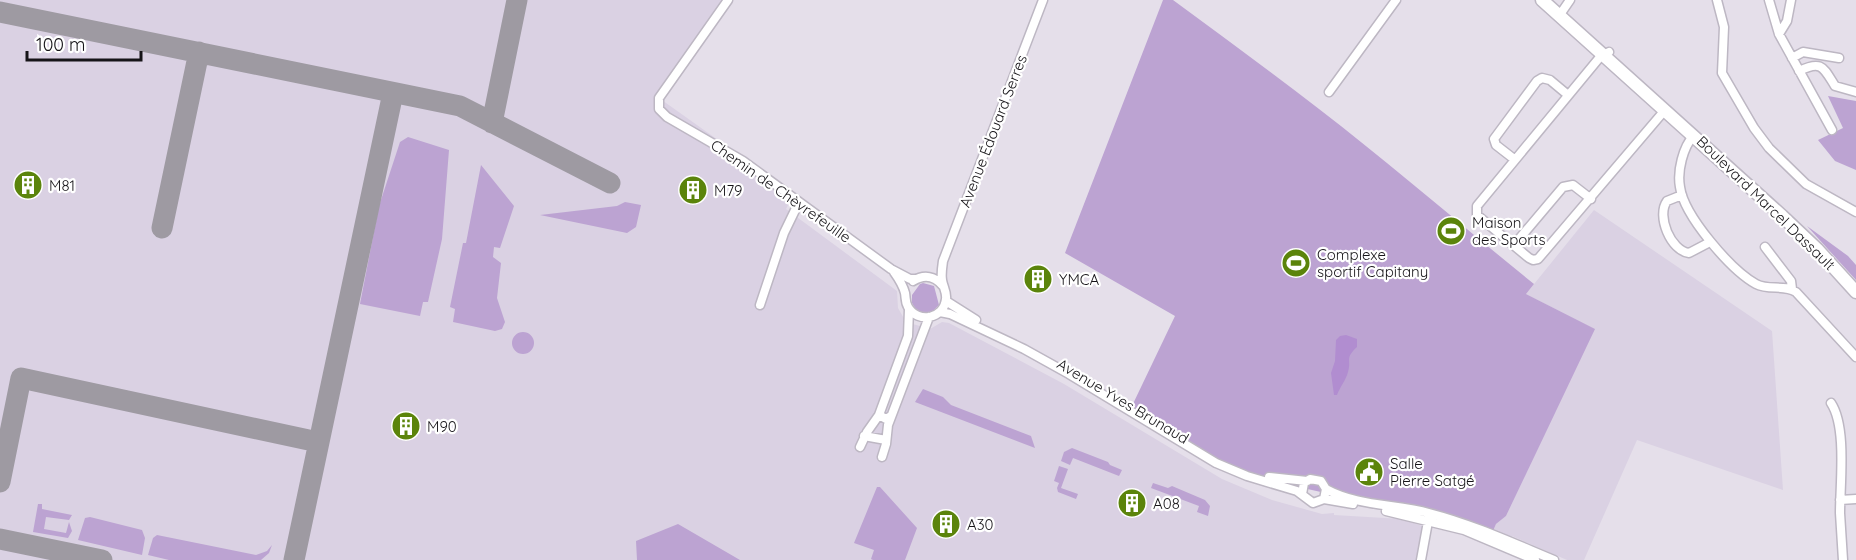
<svg xmlns="http://www.w3.org/2000/svg" width="1856" height="560" font-family="Quicksand,sans-serif">
<rect width="100%" height="100%" fill="#e5dfea"/>
<path fill="#dad1e3" d="M 0,0 L 728,0 L 659,98 L 794,194 L 786,209 L 897,291 L 898,308 L 906,322 L 930,329 L 942,322 L 949,323 L 1064,384 L 1222,479 L 1272,500 L 1322,514 L 1334,513 L 1334,515 L 1402,519 L 1428,528 L 1424,560 L 0,560 Z
M 1594,210 L 1772,331 L 1783,490 L 1637,440 L 1584,560 L 1567,560 L 1512,536 L 1511,538 L 1493,531 L 1496,524 L 1506,516 L 1594,329 L 1526,294 Z"/>
<path fill="#bca3d2" d="M 1163,0 L 1173,0 C 1222,36 1271,72 1319,109 C 1392,165 1462,226 1534,284 L 1526,294 L 1595,329 L 1506,516 L 1496,524 L 1493,531 L 1268,480 L 1232,468 L 1131,408 L 1175,316 L 1065,253 Z
M 1828,96 L 1856,101 L 1856,180 L 1856,170 L 1835,161 L 1818,140 L 1843,128 Z
M 408,137 L 449,150 L 442,239 L 428,302 L 423,302 L 420,316 L 360,304 L 379,206 L 400,142 Z
M 481,165 L 514,206 L 500,248 L 494,247 L 493,257 L 501,263 L 497,298 L 505,322 L 502,329 L 495,331 L 453,322 L 455,309 L 450,307 L 463,243 L 466,243 Z
M 625,202 L 641,205 L 636,227 L 627,233 L 540,215 L 617,206 Z
M 1807,226 L 1848,256 L 1856,265 L 1856,280 Z
M 923,283 L 934,286 L 939,305 L 930,314 L 918,313 L 912,303 L 912,295 L 920,284 Z
M512 343a11 11 0 1 1 22 0a11 11 0 1 1-22 0Z
M 923,389 L 943,397 L 951,405 L 1031,436 L 1035,448 L 915,402 Z
M 1072,448 L 1108,462 L 1110,465 L 1122,470 L 1119,476 L 1073,458 L 1070,465 L 1061,461 L 1064,452 Z
M 1059,466 L 1068,469 L 1061,488 L 1078,494 L 1076,499 L 1058,492 L 1057,488 L 1059,483 L 1054,481 Z
M 1153,483 L 1168,488 L 1172,486 L 1205,500 L 1210,506 L 1208,516 L 1197,512 L 1199,506 L 1151,488 Z
M 877,487 L 880,487 L 917,528 L 905,560 L 873,560 L 871,559 L 874,550 L 854,543 Z
M 38,504 L 42,504 L 42,509 L 72,515 L 69,520 L 46,517 L 44,529 L 66,533 L 69,522 L 72,531 L 68,538 L 33,532 Z
M 90,517 L 142,530 L 145,538 L 142,555 L 78,540 L 85,518 Z
M 678,524 L 740,560 L 637,560 L 636,541 Z
M 157,535 L 256,555 L 267,551 L 272,545 L 269,553 L 261,560 L 169,560 L 148,555 L 153,538 Z"/>
<path fill="#b18dd0" d="M 1346,335 L 1357,339 L 1357,347 C 1344,359 1352,359 1348,372 C 1346,380 1340,387 1337,395 L 1334,395 L 1331,373 L 1335,361 L 1336,340 L 1340,336 Z"/>
<g fill="none" stroke-linecap="round" stroke-linejoin="round">
<path stroke="#9e9aa2" stroke-width="21" d="M 0,12 L 460,106 L 610,183
M 492,123 L 517,0
M 162,228 L 199,52
M 0,482 L 21,378 L 318,442
M 0,539 L 102,560
M 294,560 L 393,93"/>
<g stroke="#bdb7c3" stroke-width="11">
<path id="street" d="M 728,0 L 659,98 L 659,109 L 667,117 L 743,161 L 891,269 L 910,279 L 915,279
M 1717,0 L 1724,27 L 1722,73 L 1754,128 L 1769,148 L 1806,184 L 1856,212
M 1769,0 L 1779,34 L 1832,130
M 1559,16 L 1570,0
M 1779,34 L 1787,21 L 1791,0
M 1609,52 L 1600,57 L 1477,206 L 1477,215 L 1529,258 L 1533,260 L 1538,259 L 1665,110
M 1792,58 L 1803,52 L 1839,58
M 1799,71 C 1822,60 1823,67 1835,86 L 1856,92
M 1329,92 L 1396,0
M 1694,135 C 1683,147 1677,171 1680,187 C 1684,216 1731,270 1756,284 C 1769,291 1784,284 1796,292 L 1856,357
M 1514,159 L 1496,145 L 1494,139 L 1537,81 L 1542,78 L 1550,80 L 1568,95
M 1682,195 L 1667,201 C 1656,216 1671,251 1689,253 L 1710,242
M 1514,245 L 1563,187 L 1573,185 L 1591,199
M 1765,247 L 1791,281 L 1792,289
M 894,272 C 899,279 903,285 905,293 C 906,298 905,302 908,307 C 918,324 944,319 946,299 C 947,292 943,287 942,280 C 941,274 942,268 943,261 L 1043,0
M 913,281 C 924,274 935,276 943,286
M 946,301 L 976,320
M 760,305 L 784,233 L 799,202
M 940,312 L 950,314 L 1024,349 L 1069,374 L 1216,463 L 1247,476 L 1297,491 L 1313,503 L 1324,499 L 1326,489 L 1321,481 L 1310,479 L 1304,483 L 1302,494
M 1831,403 C 1847,427 1840,484 1840,513 C 1841,529 1842,545 1843,560
M 891,416 L 886,419 L 879,415 L 908,336 L 909,309
M 864,436 L 886,440
M 860,447 L 867,432 L 879,415
M 882,457 L 886,444 L 888,425 L 929,317
M 1269,477 L 1307,481
M 1326,489 C 1357,506 1395,504 1429,513 C 1472,524 1513,543 1554,560
M 1324,499 L 1353,504
M 1840,500 L 1856,499
M 1386,511 L 1464,530 L 1535,560
M 1421,560 L 1429,516"/>
</g>
<g stroke="#bdb7c3" stroke-width="15">
<path id="secondary" d="M 1542,0 L 1782,216 L 1817,249 L 1856,292"/>
</g>
<use href="#street" stroke="#fff" stroke-width="8"/>
<use href="#secondary" stroke="#fff" stroke-width="12"/>
</g>
<defs>
<g id="building-disc" transform="scale(1.5)"><circle r="9.5" fill="#5b840b" stroke="#fff"/><path d="M-4-6H4V6H1V3H-1V6H-4ZM-2.5-4.3h1.7v1.8h-1.7ZM.8-4.3h1.7v1.8H.8ZM-2.5-1h1.7V.8h-1.7ZM.8-1h1.7V.8H.8Z" fill="#fff"/></g>
<g id="stadium-disc" transform="scale(1.5)"><circle r="9.5" fill="#5b840b" stroke="#fff"/><path d="M0-5a6.5 5 0 1 0 0 10a6.5 5 0 1 0 0-10ZM-3.5-1.8h7v3.6h-7Z" fill="#fff"/></g>
<g id="civic-disc" transform="scale(1.5)"><circle r="9.5" fill="#5b840b" stroke="#fff"/><path d="M-.6-6.5H3V-4.5H.6V-3L4-1V1h2V6H-6V1h2V-1L-.6-3ZM-1.2 2.5V6h2.4V2.5Z" fill="#fff"/></g>
</defs>
<g fill-rule="evenodd">
<use href="#building-disc" x="28" y="185"/>
<use href="#building-disc" x="693" y="190"/>
<use href="#stadium-disc" x="1451" y="231"/>
<use href="#stadium-disc" x="1296" y="263"/>
<use href="#building-disc" x="1038" y="279"/>
<use href="#building-disc" x="406" y="426"/>
<use href="#civic-disc" x="1369" y="472"/>
<use href="#building-disc" x="1132" y="503"/>
<use href="#building-disc" x="946" y="524"/>
</g>
<g text-anchor="middle" dominant-baseline="central" stroke-width="4.5" stroke-linejoin="round" paint-order="stroke">
<g font-size="15" fill="#161418" stroke="#fff">
<text transform="translate(993 131) rotate(-69)">Avenue Édouard Serres</text>
<text transform="translate(781 191) rotate(35)">Chemin de Chèvrefeuille</text>
<text transform="translate(1766 203) rotate(44)">Boulevard Marcel Dassault</text>
<text transform="translate(1123 401) rotate(31)">Avenue Yves Brunaud</text>
</g>
<g font-size="15" fill="#161418" stroke="#fff" text-anchor="start">
<text x="49" y="185">M81</text>
<text x="714" y="190">M79</text>
<text x="1472" y="222">Maison<tspan x="1472" dy="17">des Sports</tspan></text>
<text x="1317" y="254">Complexe<tspan x="1317" dy="17">sportif Capitany</tspan></text>
<text x="1059" y="279">YMCA</text>
<text x="427" y="426">M90</text>
<text x="1390" y="463">Salle<tspan x="1390" dy="17">Pierre Satgé</tspan></text>
<text x="1153" y="503">A08</text>
<text x="967" y="524">A30</text>
</g>
</g>
<path d="M27 51v9h114v-9" fill="none" stroke="#161418" stroke-width="3"/>
<text x="36" y="51" font-size="18" fill="#161418" stroke="#ffffff" stroke-width="4.5" paint-order="stroke">100 m</text>
</svg>
